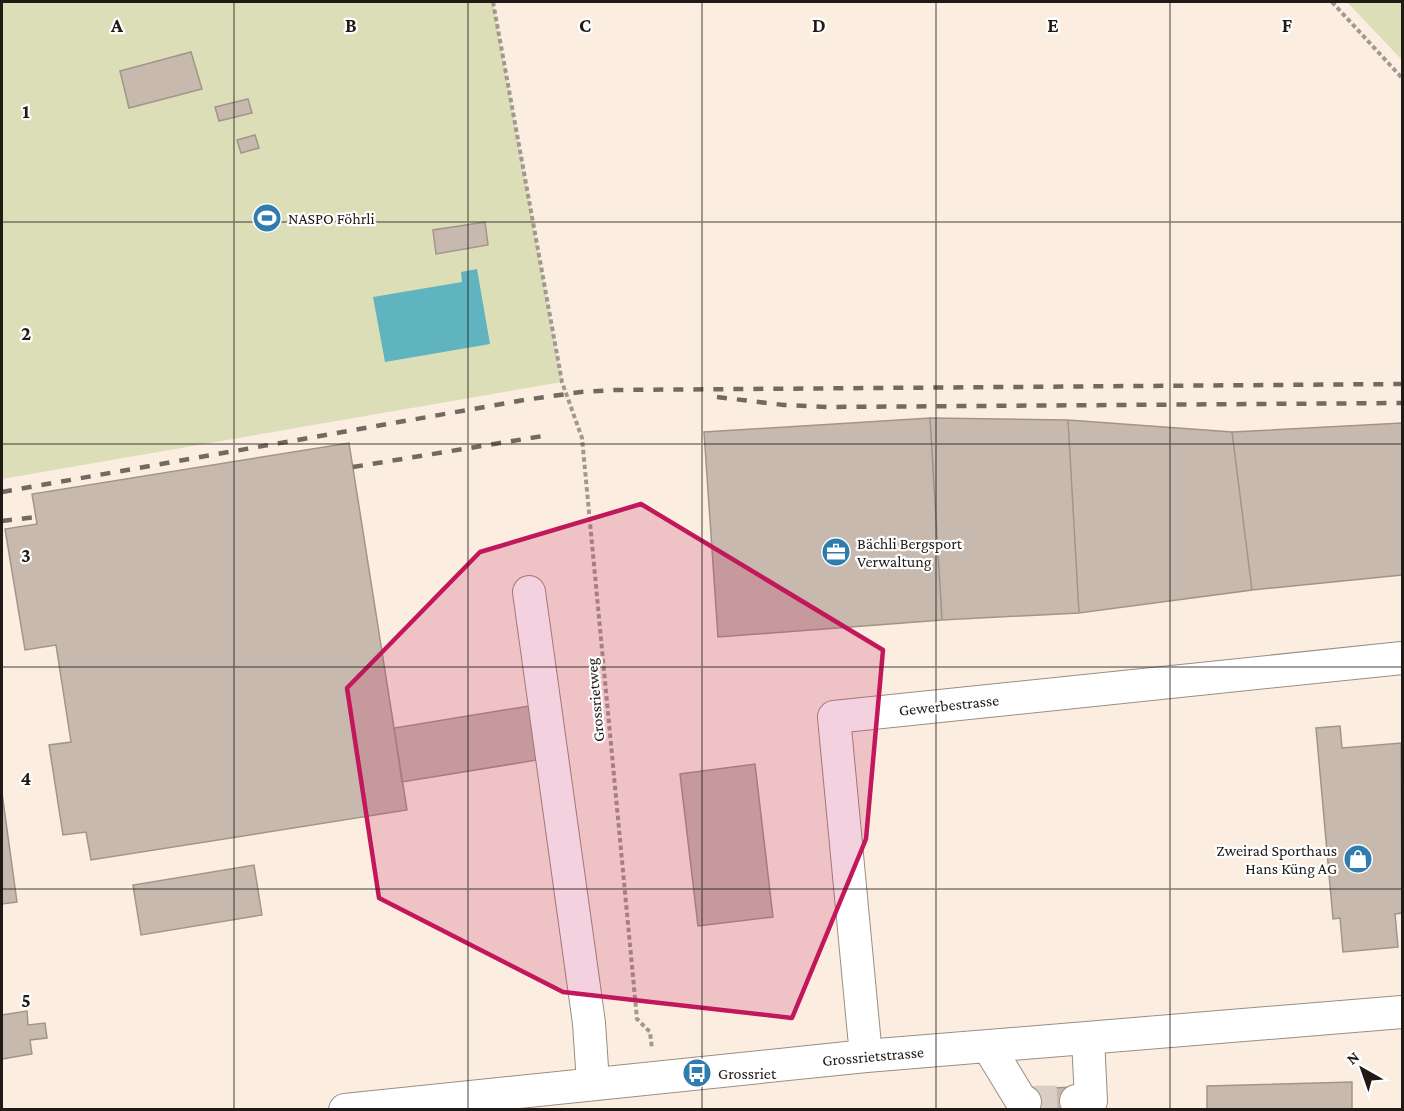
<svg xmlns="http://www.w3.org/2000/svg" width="1404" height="1111" font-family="'Crimson Pro',serif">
<rect width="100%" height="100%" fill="#fbeee1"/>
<path fill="#dbdeb6" d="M 2,2 L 493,2 L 562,382 L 2,479 Z
M 1347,2 L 1402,2 L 1402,60 Z"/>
<path fill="#5fb4bf" d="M 477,269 L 490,344 L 385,362 L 373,297 L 462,282 L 461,272 Z"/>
<path fill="#c7b9ae" stroke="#a19489" stroke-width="1.5" d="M 191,52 L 202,89 L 129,108 L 120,71 Z
M 248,99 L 252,113 L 219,121 L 215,107 Z
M 255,135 L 259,148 L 241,153 L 237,140 Z
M 485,222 L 488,245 L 436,254 L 433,230 Z
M 930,418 L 1068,420 L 1079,613 L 942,620 Z
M 930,418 L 942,620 L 718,637 L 704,432 Z
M 1068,420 L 1232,432 L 1252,590 L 1079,613 Z
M 1402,423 L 1402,575 L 1252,590 L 1232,432 Z
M 349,443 L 407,810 L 91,860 L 86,832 L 63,835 L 49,745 L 71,742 L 56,645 L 25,650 L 5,529 L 37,524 L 32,494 Z
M 535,705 L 543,759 L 402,782 L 394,728 Z
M 1340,726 L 1342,748 L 1401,743 L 1402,913 L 1395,914 L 1398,947 L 1343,952 L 1340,918 L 1333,919 L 1316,728 Z
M 755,764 L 773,917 L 698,926 L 680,774 Z
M 2,793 L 17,902 L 2,904 Z
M 254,865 L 262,915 L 141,935 L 133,885 Z
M 27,1011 L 28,1025 L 45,1023 L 47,1038 L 30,1040 L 32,1054 L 2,1059 L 2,1015 Z
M 1352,1082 L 1352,1110 L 1207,1110 L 1207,1086 Z
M 1076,1087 L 1077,1110 L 1026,1110 L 1025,1089 Z"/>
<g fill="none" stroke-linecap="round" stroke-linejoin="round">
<path stroke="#dacec2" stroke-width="32" stroke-dasharray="32 16" stroke-linecap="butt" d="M 1025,1102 L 1076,1101"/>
<g stroke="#9a8e82" stroke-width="34">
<path id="minor" d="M 529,592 L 589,1023 L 593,1083
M 988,1046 L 1022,1102 L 1025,1102
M 866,1056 L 834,717 L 1402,658
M 1076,1101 L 1091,1101 L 1088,1038
M 345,1110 L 866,1056 L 1402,1012"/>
</g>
<path stroke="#a2988f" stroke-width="4" stroke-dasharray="4.5 3" stroke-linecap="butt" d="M 493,2 L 562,382 L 582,438 L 637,1019 L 650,1032 L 652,1049
M 1332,2 L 1402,78"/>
<use href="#minor" stroke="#fff" stroke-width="32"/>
<path stroke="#726a62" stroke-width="4.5" stroke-dasharray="10 10" stroke-linecap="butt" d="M 717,397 L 784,405 L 827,407 L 1402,403
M 353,467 L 549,435
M 2,492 L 524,400 L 581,392 L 614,390 L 1402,384
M 2,521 L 36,517"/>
</g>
<path fill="#c2185b" fill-opacity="0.2" stroke="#c2185b" stroke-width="4.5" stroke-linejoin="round" d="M 641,504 L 883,650 L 866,839 L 792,1018 L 563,992 L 379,898 L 347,688 L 480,552 Z"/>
<path fill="none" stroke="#1f1a15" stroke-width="1.5" stroke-opacity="0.55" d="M 234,2 L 234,1110M 468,2 L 468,1110M 702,2 L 702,1110M 936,2 L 936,1110M 1170,2 L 1170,1110M 2,222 L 1402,222M 2,444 L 1402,444M 2,667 L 1402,667M 2,889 L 1402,889"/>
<defs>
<g id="stadium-disc" transform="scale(1.5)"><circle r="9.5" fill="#2f7cae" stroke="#fefefe"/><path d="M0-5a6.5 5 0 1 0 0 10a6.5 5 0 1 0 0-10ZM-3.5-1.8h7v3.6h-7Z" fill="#fff"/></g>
<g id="office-disc" transform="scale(1.5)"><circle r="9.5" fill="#2f7cae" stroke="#fefefe"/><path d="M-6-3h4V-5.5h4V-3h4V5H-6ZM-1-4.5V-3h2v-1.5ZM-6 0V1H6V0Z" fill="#fff"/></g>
<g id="shop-disc" transform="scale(1.5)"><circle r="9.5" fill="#2f7cae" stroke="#fefefe"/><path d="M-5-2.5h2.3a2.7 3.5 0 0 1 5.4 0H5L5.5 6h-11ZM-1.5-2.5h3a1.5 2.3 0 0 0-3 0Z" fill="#fff"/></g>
<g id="bus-disc" transform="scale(1.5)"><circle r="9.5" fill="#2f7cae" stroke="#fefefe"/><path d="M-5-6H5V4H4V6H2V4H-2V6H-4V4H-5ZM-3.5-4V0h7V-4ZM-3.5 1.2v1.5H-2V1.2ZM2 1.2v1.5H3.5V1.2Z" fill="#fff"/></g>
</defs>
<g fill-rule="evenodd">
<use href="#stadium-disc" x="267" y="218"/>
<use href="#office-disc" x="836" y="552"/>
<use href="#shop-disc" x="1358" y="859"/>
<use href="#bus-disc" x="697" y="1073"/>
</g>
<g text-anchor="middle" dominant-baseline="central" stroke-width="4.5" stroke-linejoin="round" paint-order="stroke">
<g font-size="16" fill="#1f1a15" stroke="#fefefe" text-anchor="start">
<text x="288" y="218">NASPO Föhrli</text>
<text x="857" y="543">Bächli Bergsport<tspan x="857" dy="18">Verwaltung</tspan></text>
<text x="1337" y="850" text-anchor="end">Zweirad Sporthaus<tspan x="1337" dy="18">Hans Küng AG</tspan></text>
<text x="718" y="1073">Grossriet</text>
</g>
<g font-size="16" fill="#1f1a15" stroke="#fefefe">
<text transform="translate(595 700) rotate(-95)">Grossrietweg</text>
<text transform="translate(949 705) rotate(-6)">Gewerbestrasse</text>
<text transform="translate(873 1056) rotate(-5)">Grossrietstrasse</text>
</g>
</g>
<g font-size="20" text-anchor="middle" font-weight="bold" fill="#1f1a15" stroke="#fefefe" stroke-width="4.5" stroke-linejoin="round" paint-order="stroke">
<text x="117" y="32">A</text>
<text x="351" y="32">B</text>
<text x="585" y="32">C</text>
<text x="819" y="32">D</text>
<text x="1053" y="32">E</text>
<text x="1287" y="32">F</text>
<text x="26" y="118">1</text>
<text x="26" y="340">2</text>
<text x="26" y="562">3</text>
<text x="26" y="785">4</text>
<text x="26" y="1007">5</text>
</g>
<rect width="1404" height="1111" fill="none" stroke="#1f1a15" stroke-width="6"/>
<g transform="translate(1362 1069) rotate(320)" stroke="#fefefe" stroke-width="4.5" paint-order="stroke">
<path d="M0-4.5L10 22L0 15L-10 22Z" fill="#1f1a15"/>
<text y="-9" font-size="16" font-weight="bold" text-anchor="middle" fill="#1f1a15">N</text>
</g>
</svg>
